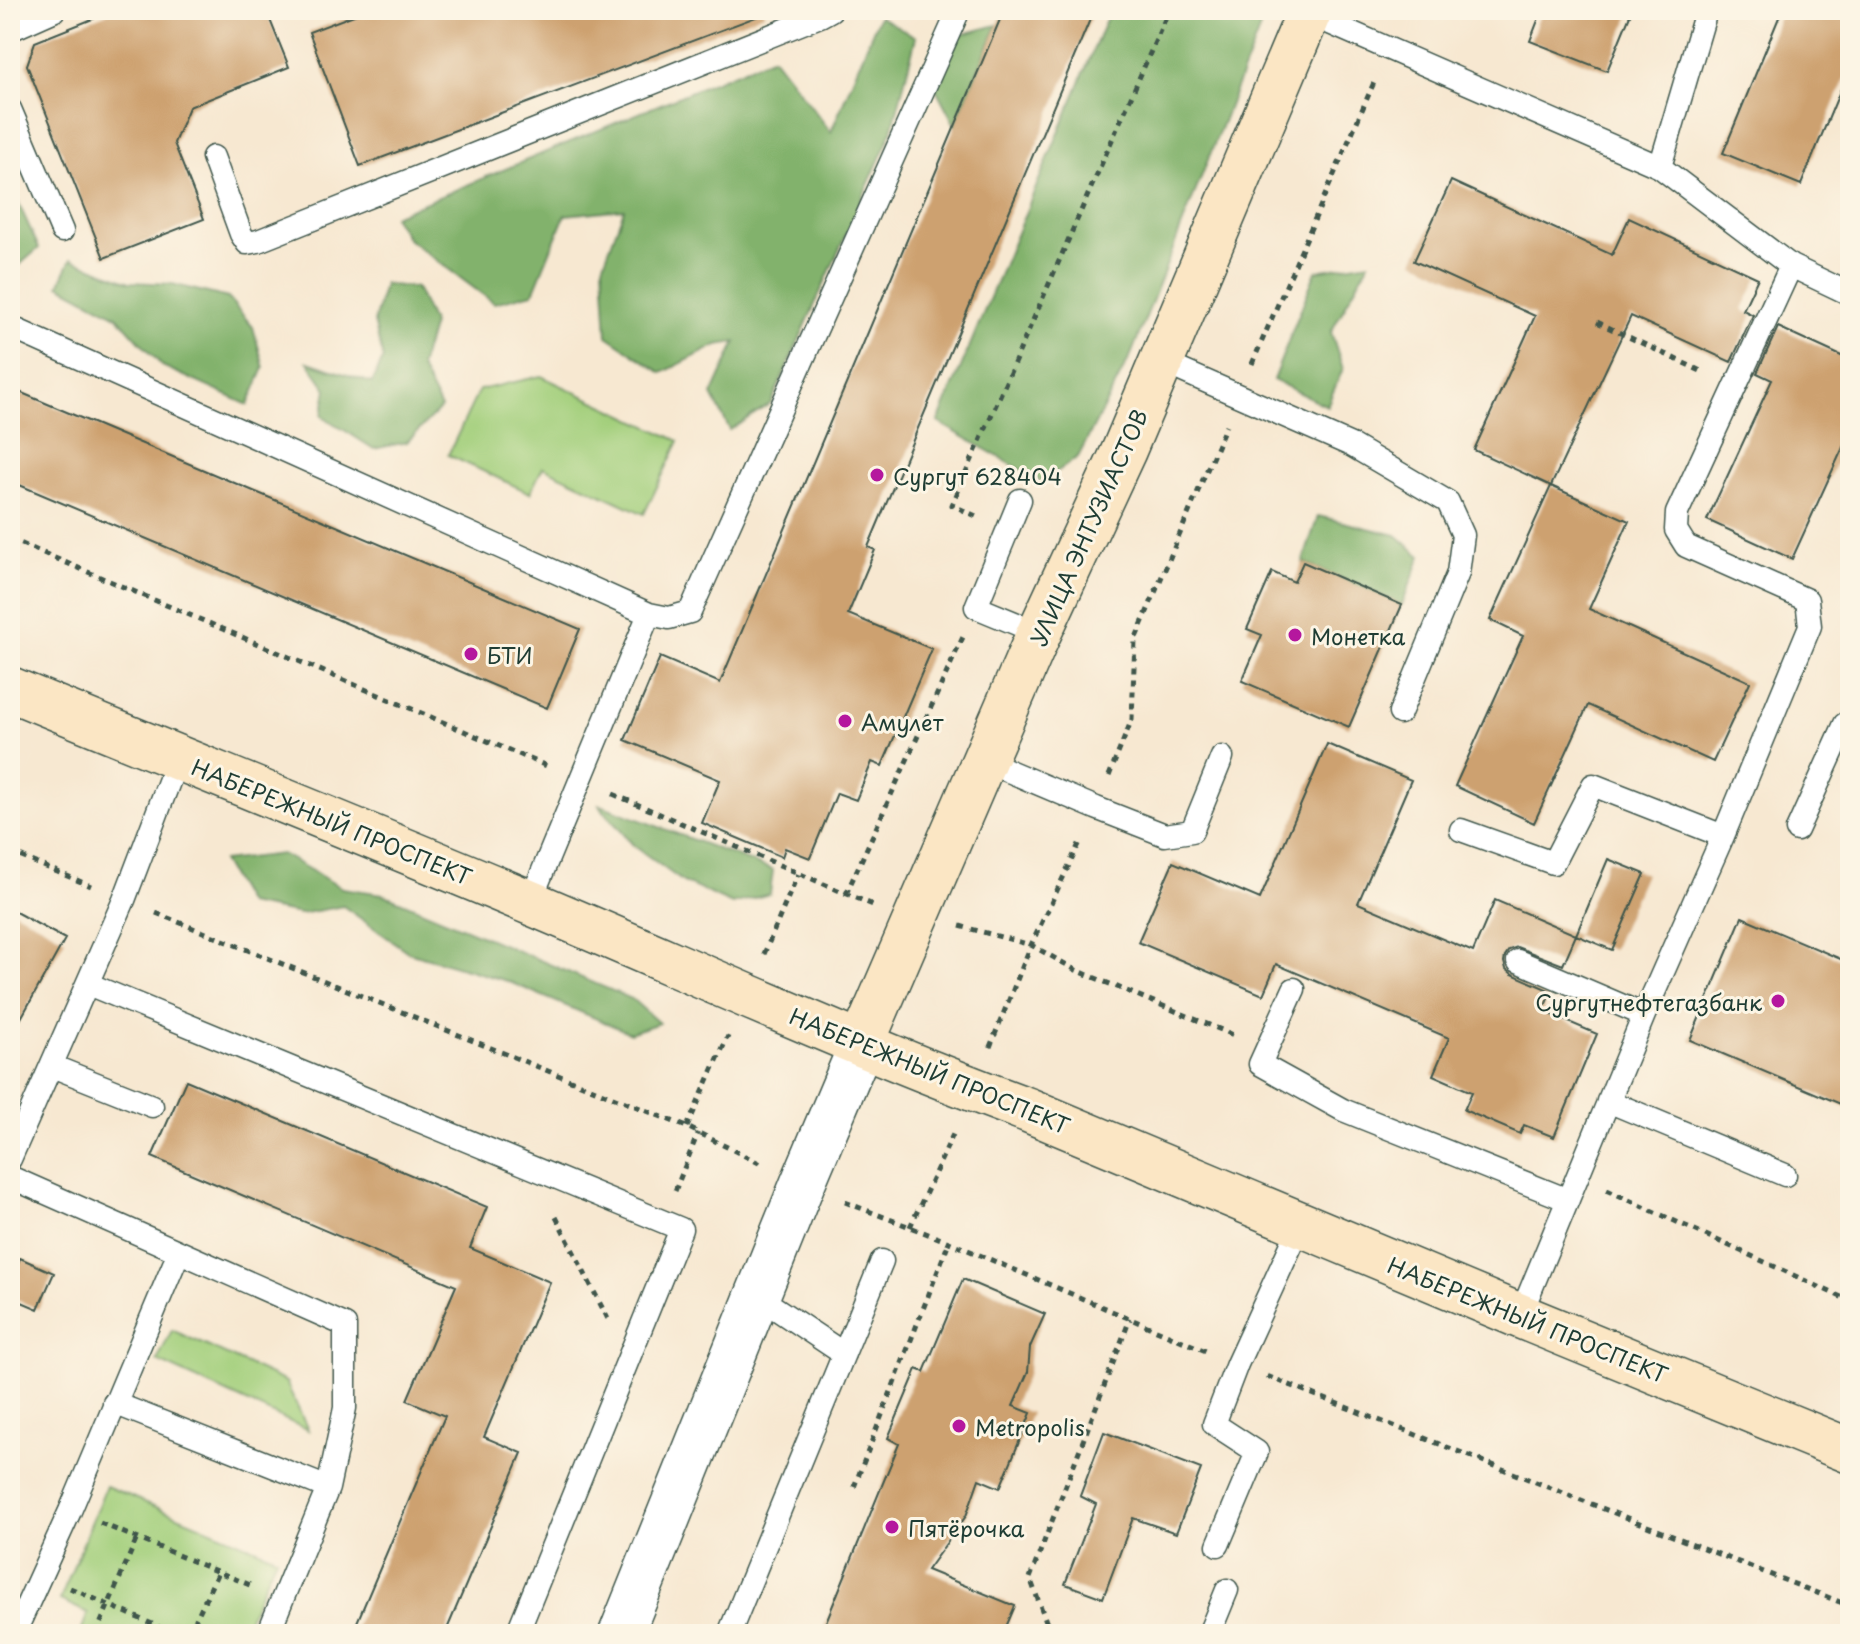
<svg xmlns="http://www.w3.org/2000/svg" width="1860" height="1644" font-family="'Playpen Sans',sans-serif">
<rect width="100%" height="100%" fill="#fcf5e5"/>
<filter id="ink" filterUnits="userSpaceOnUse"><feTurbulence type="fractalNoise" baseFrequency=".0125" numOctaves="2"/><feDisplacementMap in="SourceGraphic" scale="16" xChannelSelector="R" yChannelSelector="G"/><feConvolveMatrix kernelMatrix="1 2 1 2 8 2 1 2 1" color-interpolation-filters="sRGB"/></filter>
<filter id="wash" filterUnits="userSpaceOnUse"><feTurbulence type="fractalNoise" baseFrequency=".006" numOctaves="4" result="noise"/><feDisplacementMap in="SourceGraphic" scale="32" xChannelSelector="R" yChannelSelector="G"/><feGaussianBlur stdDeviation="1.8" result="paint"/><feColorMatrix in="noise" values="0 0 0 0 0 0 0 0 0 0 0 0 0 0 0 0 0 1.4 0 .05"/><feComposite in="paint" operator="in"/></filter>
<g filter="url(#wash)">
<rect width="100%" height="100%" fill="#f7e8d1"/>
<path fill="#a3cf7c" stroke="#618658" stroke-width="2" d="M 541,376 L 679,441 L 644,514 L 543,467 L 530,493 L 448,455 L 479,390 Z
M 172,1330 L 286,1382 L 308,1430 L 157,1361 Z
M 106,1486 L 276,1557 L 242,1634 L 80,1634 L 88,1613 L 60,1600 Z"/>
<path fill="#82b26c" stroke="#507850" stroke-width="2" d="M 1110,10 L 1267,10 L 1131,355 L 1078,457 L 1042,482 L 938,422 Z
M 879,16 L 916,37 L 892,131 L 771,403 L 730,430 L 712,395 L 736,342 L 717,345 L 662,373 L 607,336 L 603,266 L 624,209 L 565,215 L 533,293 L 494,303 L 408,239 L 393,216 L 773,57 L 831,132 Z
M 997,25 L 955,125 L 935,87 L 959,35 Z
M 12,189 L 39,248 L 16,268 L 10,265 L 10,191 Z
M 71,259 L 130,282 L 172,284 L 228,298 L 253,327 L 264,368 L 248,405 L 162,366 L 117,316 L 59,285 Z
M 1369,262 L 1331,332 L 1343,369 L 1327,406 L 1273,380 L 1316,271 Z
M 384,284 L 416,288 L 433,324 L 420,367 L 441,408 L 407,442 L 374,449 L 322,416 L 327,389 L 308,362 L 372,383 L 383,359 L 374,322 Z
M 1318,516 L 1396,535 L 1421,556 L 1402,605 L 1303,562 Z
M 598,804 L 773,870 L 770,894 L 732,904 L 683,882 L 633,845 Z
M 282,854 L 342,888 L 383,894 L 632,999 L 659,1023 L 630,1033 L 507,981 L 408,952 L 343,906 L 300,914 L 247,904 L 222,861 Z"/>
<g id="blocks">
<path fill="#cda16f" d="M 115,10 L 266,10 L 289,67 L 189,107 L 174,143 L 204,219 L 104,258 L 27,65 L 35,42 Z
M 367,10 L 763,10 L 764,14 L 360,166 L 309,32 Z
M 1004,10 L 1094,10 L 868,547 L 875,550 L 848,614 L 932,649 L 882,766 L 872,762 L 856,800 L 837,793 L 810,858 L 785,848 L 782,857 L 702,823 L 720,780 L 625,740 L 660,657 L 720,683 Z
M 1542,10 L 1632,10 L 1607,71 L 1530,41 Z
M 1782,10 L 1850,10 L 1850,67 L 1801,185 L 1723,153 Z
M 1451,181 L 1612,255 L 1629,218 L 1758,278 L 1743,310 L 1753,315 L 1731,362 L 1631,316 L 1551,486 L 1474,450 L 1535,316 L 1414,261 Z
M 1778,327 L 1850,360 L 1850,432 L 1792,559 L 1707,520 L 1772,380 L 1757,373 Z
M 10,388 L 580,629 L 547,708 L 10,481 Z
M 1551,486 L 1629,521 L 1589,609 L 1750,682 L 1713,762 L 1588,705 L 1534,823 L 1455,786 L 1523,636 L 1490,620 Z
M 1303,562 L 1402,605 L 1349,727 L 1242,681 L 1262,635 L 1247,629 L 1272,572 L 1294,582 Z
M 1327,744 L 1411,780 L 1358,903 L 1473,952 L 1495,900 L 1576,935 L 1563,965 L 1517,947 L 1509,950 L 1505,956 L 1504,962 L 1506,969 L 1512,974 L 1551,991 L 1543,1011 L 1597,1034 L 1554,1137 L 1524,1125 L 1520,1134 L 1464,1110 L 1472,1092 L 1433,1075 L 1449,1038 L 1276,964 L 1263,995 L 1138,942 L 1173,862 L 1260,899 Z
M 1608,859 L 1645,874 L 1612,950 L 1576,935 Z
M 10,909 L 65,939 L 10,1038 Z
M 1742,917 L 1850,963 L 1850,1108 L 1690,1040 Z
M 186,1080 L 487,1207 L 470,1248 L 550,1282 L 484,1437 L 522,1453 L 445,1634 L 352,1634 L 445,1416 L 407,1400 L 456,1286 L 152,1157 Z
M 20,1258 L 54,1273 L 38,1309 L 10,1297 L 10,1282 Z
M 963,1279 L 1045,1314 L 1030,1347 L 1028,1372 L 1013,1406 L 1031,1413 L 1000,1488 L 979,1479 L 966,1516 L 927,1570 L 1015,1606 L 1003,1634 L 821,1634 L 899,1444 L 888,1438 L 917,1369 L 924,1372 Z
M 1104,1432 L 1201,1469 L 1176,1533 L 1133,1518 L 1103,1598 L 1065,1584 L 1096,1504 L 1080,1496 Z"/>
</g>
</g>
<g filter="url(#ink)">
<use href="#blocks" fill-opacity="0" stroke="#3f574c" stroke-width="2"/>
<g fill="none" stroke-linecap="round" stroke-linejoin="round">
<g stroke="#3f574c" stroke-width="25">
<path id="lane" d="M 1309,14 L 1660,167 L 1791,266 L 1677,513 L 1676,530 L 1686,546 L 1807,600 L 1810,626 L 1723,836 L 1644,1015 L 1520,1316
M 10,30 L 55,10
M 10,109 L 62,231
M 213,157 L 241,234 L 247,243 L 258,241 L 820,16 L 831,10
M 1660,167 L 1704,18 L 1704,10
M 1791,266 L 1850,294
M 10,327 L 649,614 L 669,618 L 690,612 L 959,10
M 1162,362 L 1351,445 L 1448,502 L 1463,535 L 1458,573 L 1400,713
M 1020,500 L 976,607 L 1039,633
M 985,761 L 1096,808 L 1165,835 L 1192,831 L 1222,757
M 1461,830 L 1553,863 L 1593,785 L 1723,836
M 1797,830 L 1845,724 L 1850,721
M 530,902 L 649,614
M 1518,961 L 1644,1015
M 88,984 L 681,1229 L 517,1634
M 1294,989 L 1260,1064 L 1343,1110 L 1568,1200
M 52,1066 L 152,1106
M 1608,1101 L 1785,1175
M 10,1159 L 124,900 L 178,758
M 10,1177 L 345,1325 L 345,1408 L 328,1488 L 268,1634
M 757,1296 L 844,1354
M 114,1403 L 328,1488
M 1218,1545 L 1257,1452 L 1214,1424 L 1237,1364 L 1301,1224
M 14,1634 L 70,1511 L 179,1252
M 729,1634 L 882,1261
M 1209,1634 L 1227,1590"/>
</g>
<g stroke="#3f574c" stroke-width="47">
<path id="street" d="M 621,1634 L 802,1185 L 862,1043"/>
</g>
<g stroke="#3f574c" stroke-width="47">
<path id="secondary" d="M 10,689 C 184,761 358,830 531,903 C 697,973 860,1048 1028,1110 L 1520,1316 L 1850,1451
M 862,1043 L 1039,633 L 1124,450 L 1310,10"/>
</g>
<path stroke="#3f574c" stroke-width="5" stroke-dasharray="6 6" stroke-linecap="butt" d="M 1597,322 L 1705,373
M 1252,364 L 1375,80
M 976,516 L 952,505 L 1169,10
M 10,539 L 549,767
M 1109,776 L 1132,719 L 1135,640 L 1226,425
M 613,794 L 873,905
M 10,852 L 91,886
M 846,894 L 963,637
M 156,913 L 687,1127 L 763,1165
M 960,926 L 1031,945 L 1076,970 L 1236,1036
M 764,954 L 798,874
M 990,1047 L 1031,945 L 1081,840
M 687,1127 L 728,1036
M 1607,1190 L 1850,1301
M 675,1191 L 698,1133
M 845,1202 L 949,1242 L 1206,1351
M 556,1217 L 608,1319
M 910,1227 L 955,1130
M 1267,1376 L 1850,1606
M 854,1487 L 949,1242
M 100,1523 L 250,1585
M 70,1588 L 175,1634
M 96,1634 L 137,1538
M 189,1634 L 218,1572
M 1049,1634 L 1050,1632 L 1030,1578 L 1130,1319"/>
<use href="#lane" stroke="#fff" stroke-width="22"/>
<use href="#street" stroke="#fff" stroke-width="44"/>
<use href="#secondary" stroke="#fbe6c4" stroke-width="44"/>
</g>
</g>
<g fill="#b5179e" stroke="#fcf5e5" stroke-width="3">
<circle cx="877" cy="475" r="8"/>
<circle cx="1295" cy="635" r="8"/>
<circle cx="471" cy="654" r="8"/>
<circle cx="845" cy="721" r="8"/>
<circle cx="1778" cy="1001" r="8"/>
<circle cx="959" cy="1426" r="8"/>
<circle cx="892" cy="1527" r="8"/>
</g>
<g text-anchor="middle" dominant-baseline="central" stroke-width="6" stroke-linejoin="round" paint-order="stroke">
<g font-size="22" fill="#1f3d34" stroke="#fcf5e5" text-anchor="start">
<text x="893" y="475">Сургут 628404</text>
<text x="1311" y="635">Монетка</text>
<text x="487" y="654">БТИ</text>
<text x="861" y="721">Амулет</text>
<text x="1762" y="1001" text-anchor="end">Сургутнефтегазбанк</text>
<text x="975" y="1426">Metropolis</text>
<text x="908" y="1527">Пятёрочка</text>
</g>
<g font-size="22" fill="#1f3d34" stroke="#fcf5e5">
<text transform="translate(1088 527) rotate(-66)">УЛИЦА ЭНТУЗИАСТОВ</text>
<text transform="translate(332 821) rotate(22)">НАБЕРЕЖНЫЙ ПРОСПЕКТ</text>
<text transform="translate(930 1070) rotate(22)">НАБЕРЕЖНЫЙ ПРОСПЕКТ</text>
<text transform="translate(1528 1319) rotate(22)">НАБЕРЕЖНЫЙ ПРОСПЕКТ</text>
</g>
</g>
<rect width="1860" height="1644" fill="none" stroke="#fcf5e5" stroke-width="40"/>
</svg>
